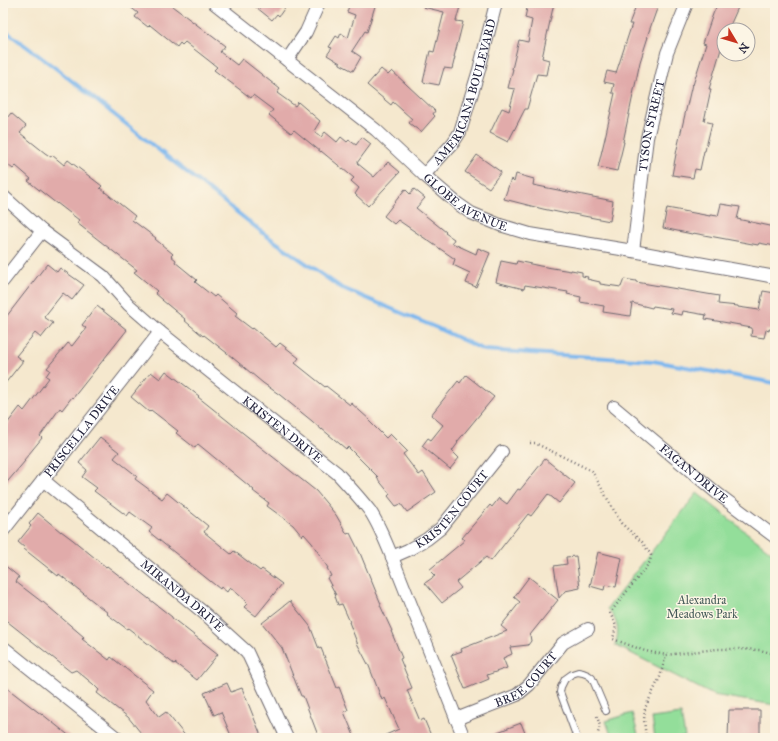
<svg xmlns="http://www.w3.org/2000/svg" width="778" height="741" font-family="'IM FELL Great Primer',serif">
<rect width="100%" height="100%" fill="#fcf5e5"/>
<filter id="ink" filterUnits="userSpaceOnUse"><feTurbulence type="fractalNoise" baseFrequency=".025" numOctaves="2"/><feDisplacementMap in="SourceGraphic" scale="8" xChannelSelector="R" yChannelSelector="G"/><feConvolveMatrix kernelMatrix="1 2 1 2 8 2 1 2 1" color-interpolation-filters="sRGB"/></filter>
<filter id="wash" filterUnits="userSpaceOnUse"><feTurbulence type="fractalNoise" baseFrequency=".012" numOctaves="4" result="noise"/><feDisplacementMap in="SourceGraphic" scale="16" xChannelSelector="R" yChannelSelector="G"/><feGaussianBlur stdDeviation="0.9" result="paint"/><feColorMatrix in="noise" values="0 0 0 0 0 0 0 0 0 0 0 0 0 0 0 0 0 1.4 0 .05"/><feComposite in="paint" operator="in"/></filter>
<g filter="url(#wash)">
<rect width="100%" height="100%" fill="#f5e8ce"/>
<path fill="#93de9a" stroke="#5a806a" d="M 697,493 L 775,555 L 775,705 L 713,695 L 615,645 C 620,632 618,619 607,609 Z
M 632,713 L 639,738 L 612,738 L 606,721 Z
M 681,714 L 685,737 L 678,738 L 655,738 L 652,718 Z"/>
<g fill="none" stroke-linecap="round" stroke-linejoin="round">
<path stroke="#7db7ee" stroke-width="4" d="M 3,29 L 58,70 L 267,236 L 340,287 L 437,328 L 484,350 L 653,361 L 775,383"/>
</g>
<g id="blocks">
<path fill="#e1abaa" d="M 125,3 L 168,3 L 225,46 L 220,52 L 237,65 L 242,59 L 280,89 L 277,93 L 295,106 L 298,102 L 320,121 L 314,131 L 321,137 L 325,132 L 337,142 L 341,137 L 347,142 L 349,140 L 356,145 L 362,137 L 371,144 L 357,163 L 374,177 L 388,162 L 400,172 L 368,206 L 355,194 L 359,188 L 351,181 L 354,178 L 321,151 L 321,152 L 294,130 L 291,133 L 269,115 L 273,110 L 253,95 L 251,98 L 214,70 L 217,67 L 185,42 L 182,45 L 180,43 L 177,47 L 150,25 L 148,27 L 135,17 L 138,13 Z
M 251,3 L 288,3 L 279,16 L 277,14 L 272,20 Z
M 350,3 L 376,3 L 367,32 L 365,31 L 352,51 L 361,57 L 353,71 L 340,64 L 340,63 L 327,55 L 332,48 L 329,47 L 336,36 L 339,38 L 341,33 L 348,38 L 355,15 L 347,12 Z
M 424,3 L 461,3 L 456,21 L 463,22 L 454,57 L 455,57 L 452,69 L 444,68 L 439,85 L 423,82 L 430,51 L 434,52 L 444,12 L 423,7 Z
M 528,3 L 554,3 L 542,58 L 549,60 L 546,75 L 537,74 L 527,109 L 525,109 L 508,142 L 490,133 L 502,108 L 509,111 L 515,89 L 508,88 L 513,69 L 512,69 L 519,40 L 528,42 L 532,20 L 525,18 Z
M 637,3 L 659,3 L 647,37 L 648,37 L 640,62 L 623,142 L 624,142 L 617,171 L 598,167 L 605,138 L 615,93 L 612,93 L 614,84 L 604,82 L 607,71 L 616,73 L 632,24 L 629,24 Z
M 718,3 L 740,3 L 728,30 L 724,30 L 724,50 L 721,49 L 709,89 L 711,89 L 704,121 L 712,123 L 705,151 L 704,151 L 700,170 L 695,169 L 693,178 L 672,175 L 677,149 L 692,84 L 693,85 L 706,44 L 703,43 L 713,14 Z
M 381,69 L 388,75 L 392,71 L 435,111 L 433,114 L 435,116 L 421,132 L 409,123 L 412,119 L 393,102 L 391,105 L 367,85 Z
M 11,113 L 26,126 L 20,133 L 45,153 L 51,157 L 52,155 L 64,165 L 68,160 L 102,186 L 100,188 L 135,216 L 132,220 L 156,238 L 155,239 L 173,254 L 171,256 L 176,260 L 175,262 L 197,280 L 195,282 L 214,297 L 216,295 L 237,313 L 235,316 L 252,329 L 253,328 L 276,347 L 280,343 L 299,358 L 295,363 L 325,387 L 326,386 L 350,405 L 351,403 L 370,420 L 369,421 L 386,438 L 390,434 L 407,451 L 403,454 L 419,475 L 423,472 L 436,492 L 407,512 L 401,504 L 396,506 L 388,496 L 390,494 L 377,478 L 378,477 L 348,447 L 346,449 L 322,429 L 322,430 L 312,421 L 280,395 L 263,383 L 227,353 L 204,335 L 203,336 L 184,320 L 185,319 L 162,300 L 163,300 L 155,293 L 157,291 L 134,272 L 137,270 L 77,223 L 79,220 L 57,203 L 57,204 L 28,181 L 31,179 L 16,166 L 13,169 L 3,161 L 3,123 Z
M 477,155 L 501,172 L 489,188 L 465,172 Z
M 516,174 L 534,179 L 533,185 L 613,201 L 610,221 L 568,213 L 567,214 L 543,209 L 504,199 L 511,179 L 514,182 Z
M 405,189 L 410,194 L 414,189 L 425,198 L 416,208 L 446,232 L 445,233 L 454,239 L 452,243 L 476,254 L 478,248 L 490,253 L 476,287 L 466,283 L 470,273 L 453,265 L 455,259 L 398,220 L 394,224 L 384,216 Z
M 721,204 L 740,207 L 737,219 L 775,227 L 775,246 L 759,243 L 758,245 L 693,233 L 692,234 L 663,228 L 667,208 L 710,216 L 710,215 L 718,216 Z
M 501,261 L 516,264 L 517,261 L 540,266 L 571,271 L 571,270 L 582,272 L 582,276 L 588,277 L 587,279 L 600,282 L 600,284 L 621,287 L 624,279 L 636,281 L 636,282 L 719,296 L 718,304 L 738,306 L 738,307 L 759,310 L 763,291 L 775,293 L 775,330 L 769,329 L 769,331 L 766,330 L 764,338 L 751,336 L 752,328 L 740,326 L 740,325 L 705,319 L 706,315 L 683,311 L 682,315 L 671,313 L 672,309 L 653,306 L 652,308 L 632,303 L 630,316 L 603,312 L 604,306 L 580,302 L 581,297 L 567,294 L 568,292 L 525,285 L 524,289 L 496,282 Z
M 47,264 L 57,272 L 60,268 L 84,285 L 72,300 L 63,293 L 44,317 L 53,323 L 41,338 L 35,333 L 16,356 L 23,361 L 3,386 L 3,321 Z
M 97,306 L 127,330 L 73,398 L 72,397 L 62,410 L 60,408 L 40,436 L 42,438 L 24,460 L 25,461 L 3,487 L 3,429 L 20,407 L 24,411 L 49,378 L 46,376 L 50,370 L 47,368 L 68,343 L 72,346 L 86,328 L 82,325 Z
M 166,371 L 199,396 L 198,397 L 258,445 L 316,491 L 336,515 L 347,534 L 350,533 L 360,553 L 376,592 L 381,604 L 380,605 L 392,631 L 391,631 L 402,658 L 400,659 L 412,688 L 407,690 L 420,721 L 424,719 L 432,738 L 379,738 L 399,729 L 385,698 L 382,700 L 369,666 L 358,645 L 349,622 L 350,622 L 342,604 L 338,605 L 335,596 L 336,595 L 327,578 L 331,576 L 327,568 L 328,568 L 312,543 L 304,534 L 302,536 L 293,525 L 267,506 L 269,503 L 253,491 L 254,490 L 198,444 L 195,448 L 176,433 L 178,431 L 151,410 L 149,412 L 131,397 L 151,372 L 160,379 Z
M 466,375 L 494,397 L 457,442 L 458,443 L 452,451 L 459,458 L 450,469 L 422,446 L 428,438 L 431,440 L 443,425 L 431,415 L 458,381 L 460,383 Z
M 100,437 L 119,452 L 114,458 L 137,476 L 135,479 L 162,499 L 167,493 L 208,526 L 204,532 L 231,554 L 234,551 L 260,571 L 262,569 L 282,584 L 256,616 L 244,607 L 247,604 L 245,602 L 246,601 L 230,587 L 227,592 L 221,587 L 220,589 L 149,532 L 152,528 L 130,512 L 127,516 L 94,491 L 97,488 L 82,477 L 87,470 L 79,463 Z
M 545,459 L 575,483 L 559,503 L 548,494 L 531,516 L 528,514 L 491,561 L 486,557 L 456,582 L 461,588 L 442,603 L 425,583 L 435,576 L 429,570 L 465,540 L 462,538 L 490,505 L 492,507 L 499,498 L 507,504 L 518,489 L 520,490 Z
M 38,513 L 61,532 L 61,531 L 73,540 L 106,567 L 107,566 L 172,617 L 172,618 L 218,654 L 197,680 L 175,663 L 174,664 L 128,628 L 127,629 L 107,614 L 108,613 L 59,574 L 58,576 L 24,549 L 25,548 L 18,542 L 31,526 L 29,524 Z
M 598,552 L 622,558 L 616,587 L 605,585 L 604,590 L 590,586 Z
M 576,556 L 580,588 L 565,591 L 559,598 L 554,566 L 567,564 L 566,557 Z
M 3,564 L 19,577 L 16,582 L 42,602 L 43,602 L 84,637 L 82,639 L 109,660 L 111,657 L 153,690 L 146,700 L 159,717 L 166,712 L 187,738 L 145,738 L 128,717 L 97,693 L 99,690 L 93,684 L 76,670 L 71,672 L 3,618 Z
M 529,577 L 558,600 L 530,635 L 531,641 L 528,645 L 510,647 L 512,654 L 503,658 L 507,668 L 487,675 L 489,679 L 465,689 L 451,655 L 462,651 L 461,649 L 507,631 L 501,626 L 520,602 L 514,597 Z
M 290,601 L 310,626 L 319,649 L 321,648 L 337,688 L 339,687 L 348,710 L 344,712 L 355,738 L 319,738 L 303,696 L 301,696 L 282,648 L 262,623 Z
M 227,683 L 231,692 L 242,688 L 262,738 L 232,738 L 221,712 L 214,715 L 204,693 Z
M 3,685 L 42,715 L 42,714 L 72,738 L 9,738 L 3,733 Z
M 729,710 L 760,710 L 760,738 L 728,738 Z
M 521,723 L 527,738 L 485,738 L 485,737 Z"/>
</g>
</g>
<g filter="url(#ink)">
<use href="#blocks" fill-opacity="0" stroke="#6c676e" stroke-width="1"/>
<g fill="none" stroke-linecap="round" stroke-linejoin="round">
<g stroke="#6c676e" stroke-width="8">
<path id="lane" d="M 577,738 L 560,692 L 561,687 L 565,679 L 572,674 L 578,672 L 583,673 L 588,675 L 592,678 L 606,711"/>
</g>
<g stroke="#6c676e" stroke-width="14">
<g id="street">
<path id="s1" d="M 214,3 L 376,130 L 424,175 L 458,204 L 471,213 L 500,225 L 530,234 L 633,251 L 775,277"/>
<path d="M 287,60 L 306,32 L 319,3"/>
<path id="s2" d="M 424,175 L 453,143 L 460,132 L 479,70 L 496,3"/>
<path id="s3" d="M 3,196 L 42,231 L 103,276 L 129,305 L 160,332 L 337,473 C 348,485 360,498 370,511 C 379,525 386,542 392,557 L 464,738"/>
<path id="s4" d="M 633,251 L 647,138 L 667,53 L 687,3"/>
<path d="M 3,281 L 42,231"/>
<path id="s5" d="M 614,407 L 718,494 L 775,537"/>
<path id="s6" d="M 43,480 L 204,613 L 247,652 L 287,738"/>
<path id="s7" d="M 3,531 L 160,332"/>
<path id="s8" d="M 392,557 L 408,550 L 427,539 L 441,528 L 502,452"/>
<path d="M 3,647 L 117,738"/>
<path id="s9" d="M 456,719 L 517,695 L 529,685 L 563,643 L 588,629"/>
</g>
</g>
<path stroke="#6c676e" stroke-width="2.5" stroke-dasharray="1 3" stroke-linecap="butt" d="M 530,443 L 535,443 L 592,471 L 621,523 L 642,542 L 651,555 L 650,562 L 610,613 L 616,626 L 613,639 L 645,651 L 666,655 L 717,649 L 739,649 L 760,650 L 775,654
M 597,716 L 600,726 L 598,733
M 646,738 L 644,720 L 645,708 L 660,677 L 666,655"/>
<use href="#lane" stroke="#fff" stroke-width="6"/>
<use href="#street" stroke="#fff" stroke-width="12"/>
</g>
</g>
<g text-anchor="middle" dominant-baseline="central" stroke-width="3" stroke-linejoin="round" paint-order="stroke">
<g font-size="12" fill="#22223b" stroke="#fcf5e5">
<text stroke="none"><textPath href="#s2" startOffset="95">AMERICANA BOULEVARD</textPath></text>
<text stroke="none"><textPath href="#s4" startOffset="127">TYSON STREET</textPath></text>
<text stroke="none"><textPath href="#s1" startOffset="322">GLOBE AVENUE</textPath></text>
<text stroke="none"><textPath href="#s3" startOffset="365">KRISTEN DRIVE</textPath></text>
<text stroke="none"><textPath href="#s7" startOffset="127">PRISCELLA DRIVE</textPath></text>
<text stroke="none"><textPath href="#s5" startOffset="104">FAGAN DRIVE</textPath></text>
<text stroke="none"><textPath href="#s8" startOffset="78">KRISTEN COURT</textPath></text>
<text stroke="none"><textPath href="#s6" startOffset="181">MIRANDA DRIVE</textPath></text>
<text stroke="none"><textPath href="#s9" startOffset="82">BREE COURT</textPath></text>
</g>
<g font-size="12" fill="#445a58" stroke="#fcf5e5">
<text x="702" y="600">Alexandra<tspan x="702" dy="14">Meadows Park</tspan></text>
</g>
</g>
<rect width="778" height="741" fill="none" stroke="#fcf5e5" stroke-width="16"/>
<g transform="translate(736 42) rotate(128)"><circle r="19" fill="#fcf5e5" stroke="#a5a1a1"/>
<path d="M0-3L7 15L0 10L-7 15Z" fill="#c8321e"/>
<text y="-6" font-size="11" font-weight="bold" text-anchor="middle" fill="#22223b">N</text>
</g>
</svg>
